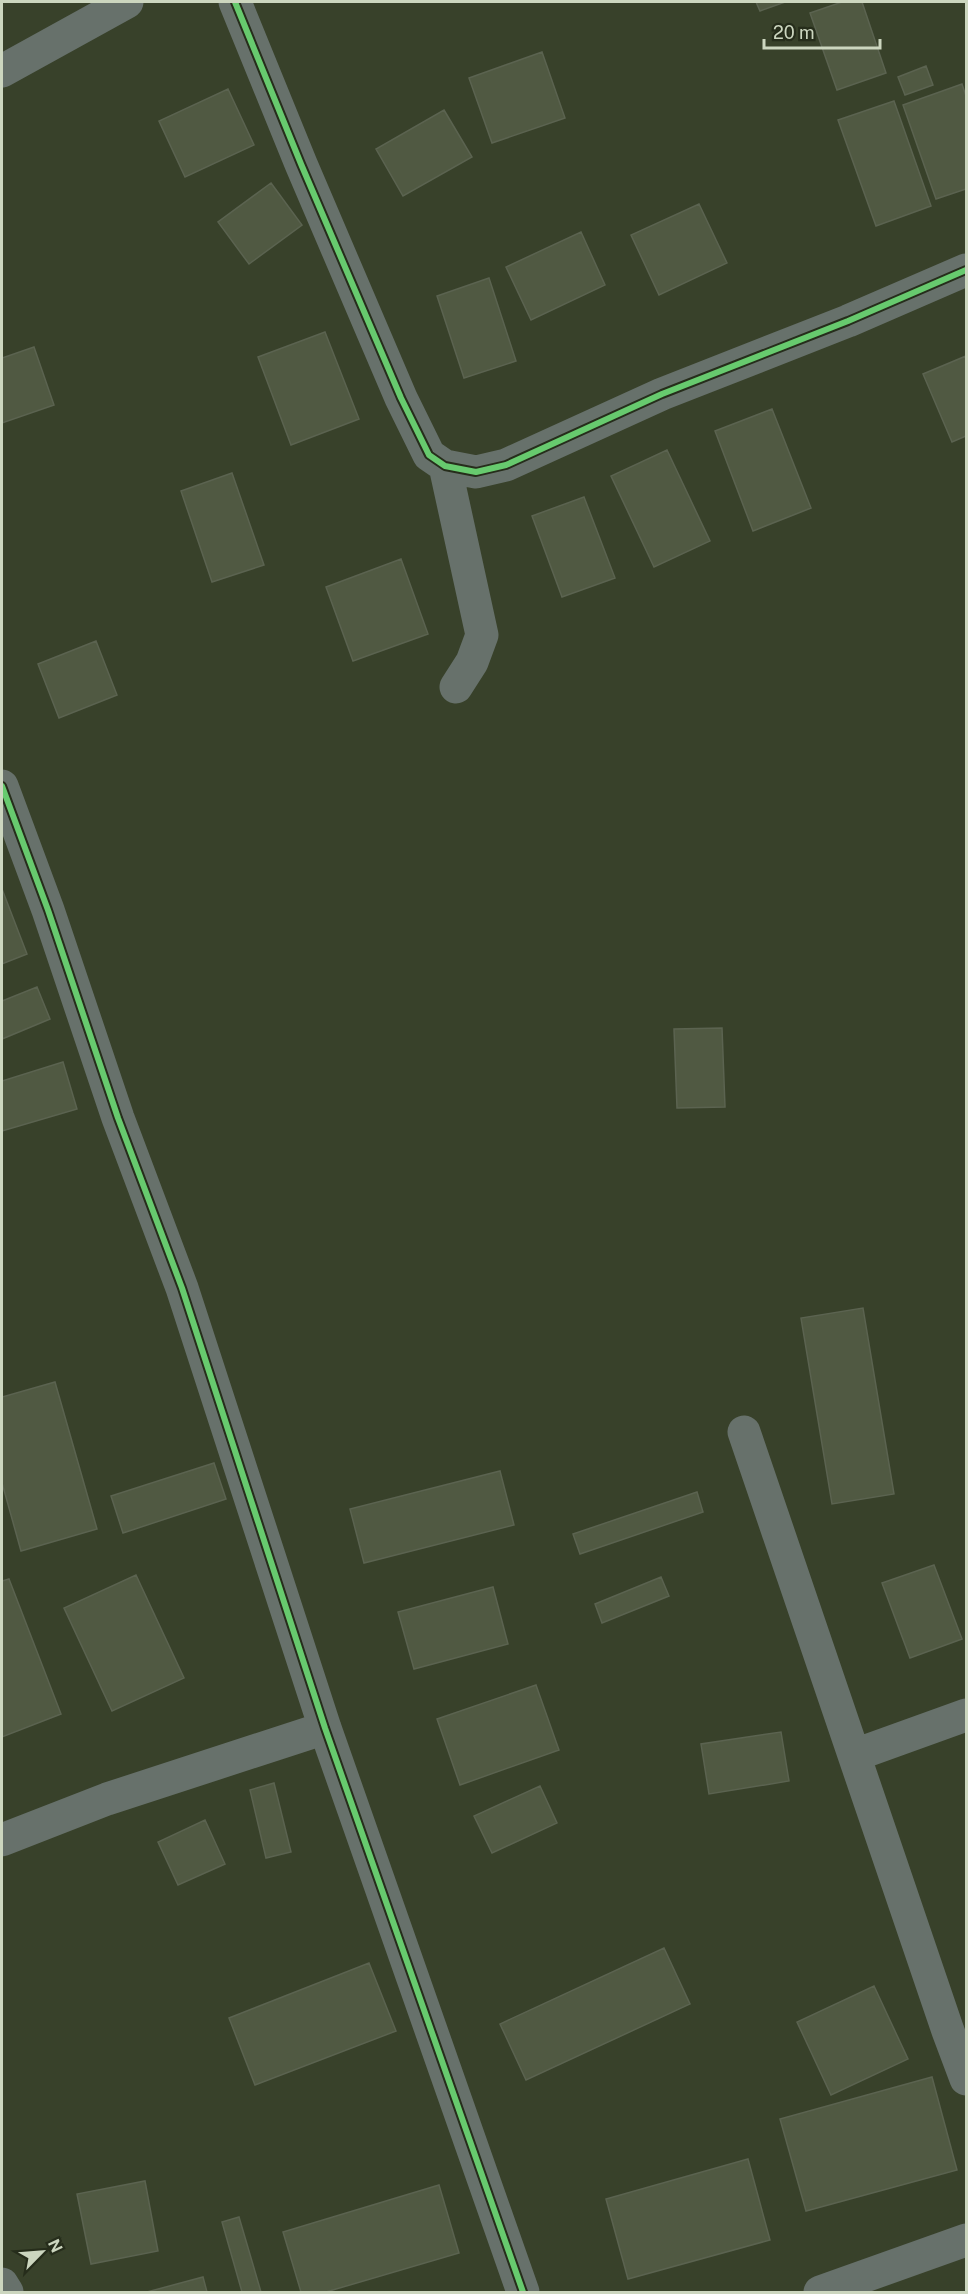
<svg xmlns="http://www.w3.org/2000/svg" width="968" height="2294" font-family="'Public Sans',sans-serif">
<rect width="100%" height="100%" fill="#38412a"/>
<path fill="#505942" stroke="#5b6350" stroke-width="1.5" d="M 756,2 L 785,2 L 760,11 Z
M 842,2 L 862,2 L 886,73 L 837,90 L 810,13 Z
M 542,52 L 565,118 L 492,143 L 469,78 Z
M 926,66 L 933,85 L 905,95 L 898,77 Z
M 962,84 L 966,96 L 966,189 L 936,199 L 903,105 Z
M 228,89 L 254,145 L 185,177 L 159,121 Z
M 894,101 L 931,206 L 876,226 L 838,120 Z
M 444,110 L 472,157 L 403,196 L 376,149 Z
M 271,183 L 302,225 L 249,264 L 218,222 Z
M 699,204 L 727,263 L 659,295 L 631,235 Z
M 581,232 L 605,285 L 531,320 L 506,267 Z
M 489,278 L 516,361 L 464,378 L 437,296 Z
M 325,332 L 359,419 L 291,445 L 258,357 Z
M 34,347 L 54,405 L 2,423 L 2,358 Z
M 966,356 L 966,436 L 952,442 L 923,374 Z
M 772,409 L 811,508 L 753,531 L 715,431 Z
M 667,450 L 710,541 L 654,567 L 611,476 Z
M 232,473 L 264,565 L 212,582 L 181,491 Z
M 584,497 L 615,578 L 562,597 L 532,516 Z
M 401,559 L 428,634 L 353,661 L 326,587 Z
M 96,641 L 117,695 L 59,718 L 38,664 Z
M 2,889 L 27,954 L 2,964 Z
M 37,987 L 50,1019 L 2,1039 L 2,1001 Z
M 722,1028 L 725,1107 L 677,1108 L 674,1029 Z
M 63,1062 L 77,1109 L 2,1131 L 2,1081 Z
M 863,1308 L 894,1494 L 832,1504 L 801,1318 Z
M 55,1382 L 97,1529 L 21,1551 L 2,1483 L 2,1397 Z
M 214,1463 L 226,1499 L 123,1533 L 111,1496 Z
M 500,1471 L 514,1525 L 364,1563 L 350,1509 Z
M 697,1492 L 703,1512 L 580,1554 L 573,1534 Z
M 934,1565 L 962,1639 L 910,1658 L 882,1583 Z
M 136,1575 L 184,1678 L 112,1711 L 64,1608 Z
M 661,1577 L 669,1596 L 602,1623 L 595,1604 Z
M 9,1579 L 61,1714 L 2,1737 L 2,1581 Z
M 493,1587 L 508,1644 L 414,1669 L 398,1612 Z
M 536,1685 L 559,1750 L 460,1785 L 437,1719 Z
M 781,1732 L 789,1781 L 709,1794 L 701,1744 Z
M 274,1783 L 291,1852 L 266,1858 L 250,1790 Z
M 540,1786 L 557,1823 L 492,1853 L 474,1816 Z
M 205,1820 L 225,1864 L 178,1885 L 158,1842 Z
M 664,1948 L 690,2004 L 526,2080 L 500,2024 Z
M 369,1963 L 396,2031 L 255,2085 L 229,2018 Z
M 874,1986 L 908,2059 L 831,2095 L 797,2022 Z
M 932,2077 L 957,2170 L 806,2211 L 780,2119 Z
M 748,2159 L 770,2240 L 628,2279 L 606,2199 Z
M 145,2181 L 158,2251 L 91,2264 L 77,2194 Z
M 439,2185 L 459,2253 L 326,2292 L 301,2292 L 283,2232 Z
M 239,2217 L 261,2292 L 242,2292 L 222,2222 Z
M 203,2277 L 207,2292 L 147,2292 Z"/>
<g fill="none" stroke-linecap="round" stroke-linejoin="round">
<path stroke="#67716b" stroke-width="33" d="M 235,2 L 301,164 L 401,398 L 429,455 L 445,466 L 476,472 L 506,465 L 662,394 L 848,321 L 966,270
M 2,71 L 127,2
M 445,466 L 482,635 L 472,662 L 456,687
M 2,786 L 48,910 L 118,1118 L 182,1288 L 325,1728 L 523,2292
M 744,1432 L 948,2031 L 966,2079
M 855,1755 L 966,1715
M 2,1840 L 107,1799 L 325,1728
M 2,2284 L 7,2292
M 820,2292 L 966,2240"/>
<g stroke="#262d1b" stroke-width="10">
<path id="cycleway" d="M 235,2 L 301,164 L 401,398 L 429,455 L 445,466 L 476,472 L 506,465 L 662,394 L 848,321 L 966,270
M 2,786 L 48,910 L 118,1118 L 182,1288 L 325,1728 L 523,2292"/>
</g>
<use href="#cycleway" stroke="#67ca6e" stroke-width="6"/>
</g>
<rect width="968" height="2294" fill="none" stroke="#ccd6bf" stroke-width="6"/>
<g transform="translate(42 2252) rotate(65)" stroke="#262d1b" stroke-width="4.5" paint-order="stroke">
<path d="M0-4.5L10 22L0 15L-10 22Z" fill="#ccd6bf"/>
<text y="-9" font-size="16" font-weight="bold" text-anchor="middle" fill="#ccd6bf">N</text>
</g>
<path d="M764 39v9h116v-9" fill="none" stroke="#ccd6bf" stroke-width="3"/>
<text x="773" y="39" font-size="18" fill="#ccd6bf" stroke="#262d1b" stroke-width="4.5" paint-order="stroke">20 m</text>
</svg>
